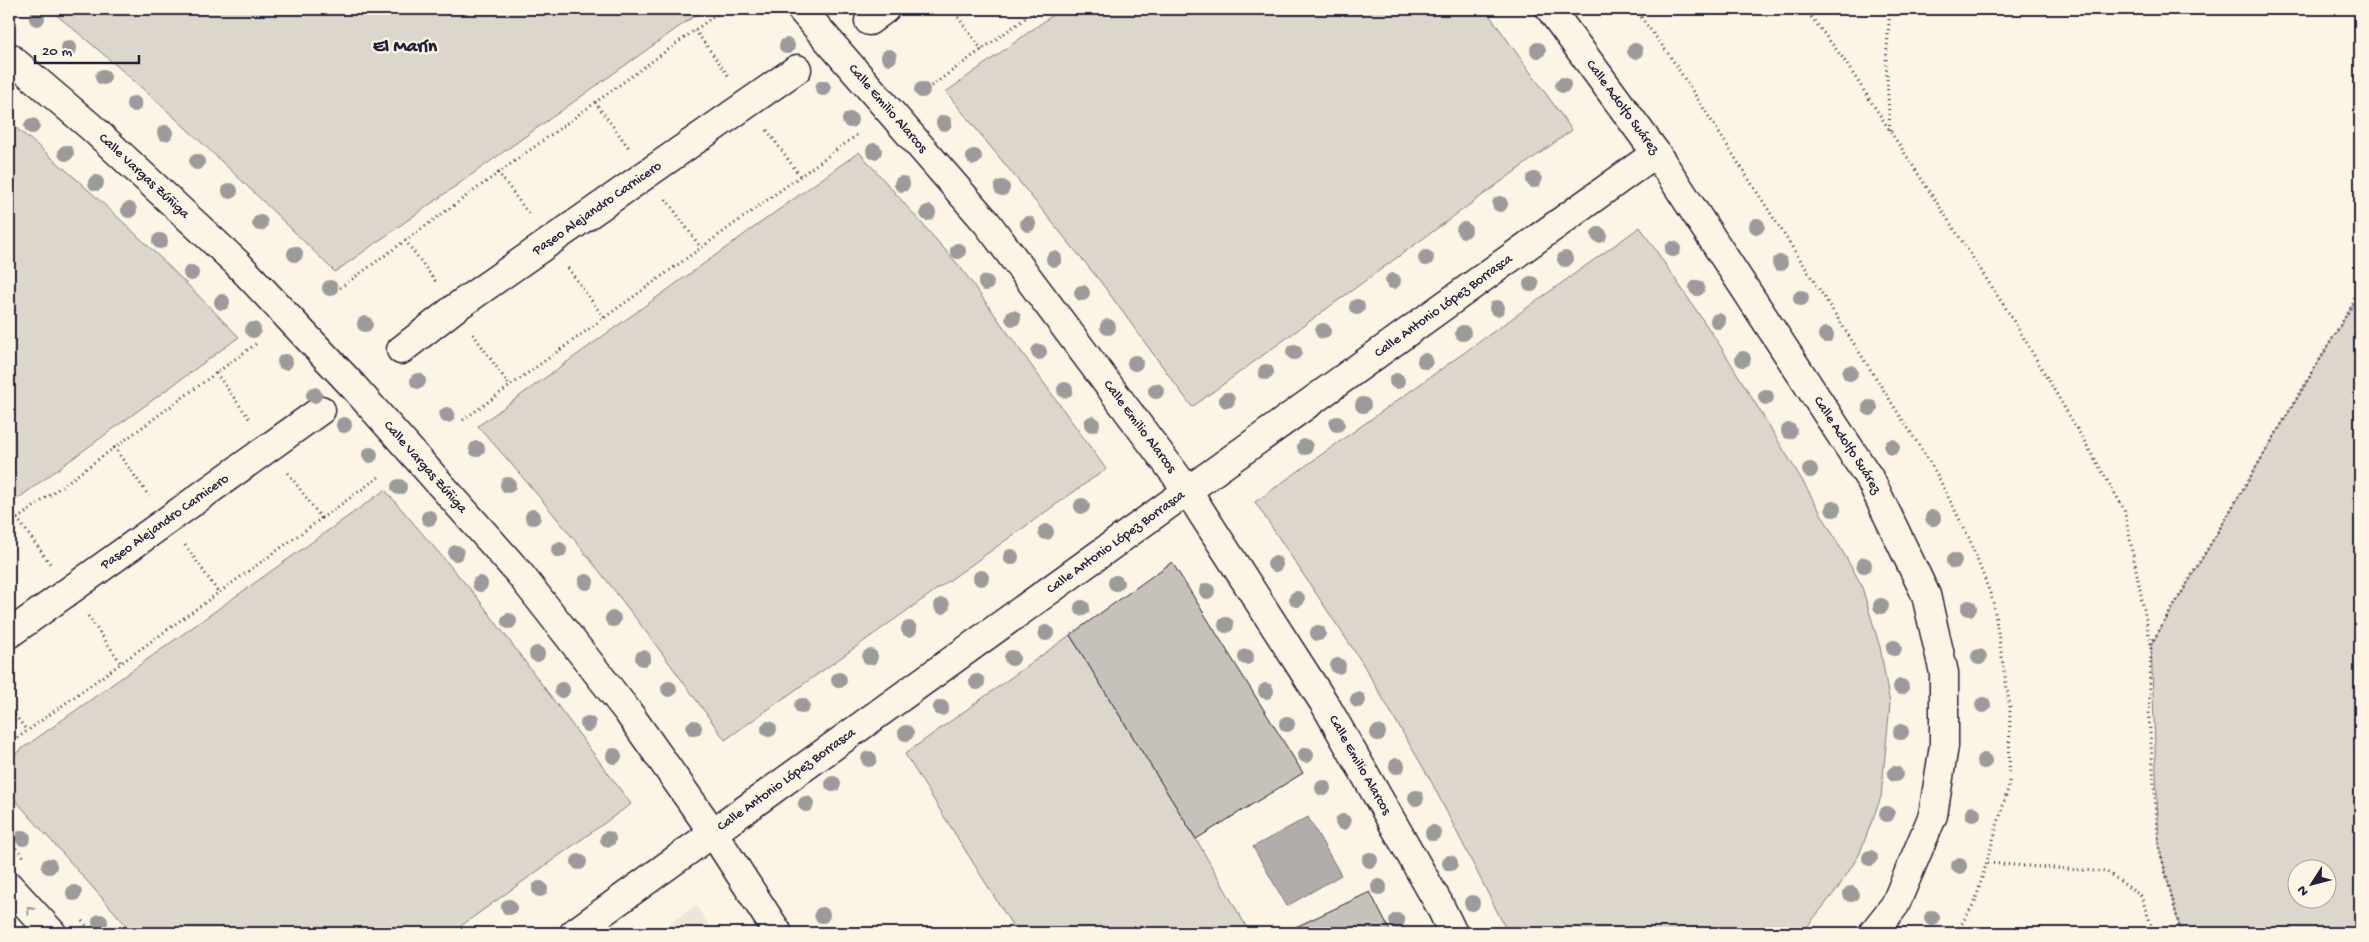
<svg xmlns="http://www.w3.org/2000/svg" width="2369" height="942" font-family="'Gochi Hand',sans-serif">
<rect width="100%" height="100%" fill="#fcf5e5"/>
<filter id="ink" filterUnits="userSpaceOnUse"><feTurbulence type="fractalNoise" baseFrequency=".02" numOctaves="2"/><feDisplacementMap in="SourceGraphic" scale="10" xChannelSelector="R" yChannelSelector="G"/><feConvolveMatrix kernelMatrix="1 2 1 2 8 2 1 2 1" color-interpolation-filters="sRGB"/></filter>
<g filter="url(#ink)">
<path fill="#ece5d8" d="M 696,905 L 714,933 L 656,933 Z"/>
<path fill="#dcd6cc" stroke="#7f7c84" fill-rule="evenodd" d="M 49,9 L 704,9 L 335,272 C 243,181 150,90 49,9 Z
M 1061,9 L 1485,9 L 1572,130 L 1192,407 L 1100,281 L 946,92 Z
M 9,122 C 91,188 166,262 239,337 L 9,505 Z
M 859,152 L 961,268 L 1106,469 L 725,740 C 647,630 568,527 478,426 Z
M 1640,227 L 1721,347 L 1802,480 L 1861,584 L 1880,647 L 1890,704 L 1881,797 L 1859,855 L 1838,888 L 1802,933 L 1508,933 L 1431,781 L 1361,661 L 1255,502 Z
M 2360,292 L 2360,933 L 2181,933 L 2159,847 L 2151,645 ZM 2296,870 L 2326,870 L 2326,900 L 2296,900 Z
M 385,490 L 476,596 L 631,804 L 451,933 L 133,933 L 9,793 L 9,758 Z
M 1070,635 L 1196,839 L 1250,933 L 1017,933 L 905,754 Z"/>
<path fill="#b2adab" stroke="#78757e" d="M 1308,817 L 1341,875 L 1287,906 L 1253,847 Z"/>
<path fill="#c6c1bb" stroke="#22223b" d="M 1172,562 L 1303,773 L 1196,839 L 1070,635 Z
M 1370,892 L 1391,933 L 1283,933 Z"/>
<g fill="none" stroke-linecap="round" stroke-linejoin="round">
<g stroke="#22223b" stroke-width="31">
<g id="minor">
<path id="s1" d="M 801,9 L 987,223 L 1187,490 L 1326,706 L 1439,904 L 1453,933"/>
<path id="s2" d="M 1550,9 L 1656,153 L 1871,481 L 1926,595 L 1944,673 L 1944,746 L 1933,815 L 1895,905 L 1873,933"/>
<path d="M 869,21 L 885,9"/>
<path id="s3" d="M 9,57 L 91,127 L 237,263 L 353,386 L 519,573 L 628,712 L 714,834 L 778,933"/>
<path id="s4" d="M 401,350 L 455,308 L 797,69"/>
<path id="s5" d="M 9,634 L 321,410"/>
<path id="s6" d="M 574,933 L 1656,153"/>
</g>
</g>
<g stroke="#22223b" stroke-width="31">
<path id="major" d="M 9,886 L 52,933"/>
</g>
<path stroke="#22223b" stroke-width="3" stroke-dasharray="1 4" stroke-linecap="butt" d="M 952,9 L 982,50
M 1635,9 L 1670,56 L 1934,469 L 1969,538 L 1993,601 L 2010,708 L 2009,785 L 1975,902 L 1956,933
M 1805,9 L 1842,57 L 2012,318 L 2124,509 L 2151,645 L 2149,718 L 2159,847 L 2181,933
M 695,30 L 730,78
M 927,89 L 1038,9
M 595,102 L 629,148
M 767,130 L 800,176
M 1890,130 L 1886,61 L 1890,9
M 498,172 L 530,216
M 666,199 L 701,248
M 405,240 L 436,282
M 568,268 L 604,318
M 340,288 L 724,9
M 473,334 L 510,386
M 216,373 L 251,421
M 463,420 L 857,135
M 114,447 L 149,496
M 288,473 L 322,519
M 17,518 L 51,565
M 9,525 L 257,343
M 185,545 L 219,593
M 88,616 L 121,663
M 2151,644 L 2360,292
M 9,707 L 27,731
M 9,744 L 379,477
M 9,841 L 24,857
M 1988,863 L 2107,872 L 2141,896 L 2154,933
M 82,921 L 93,933"/>
<use href="#minor" stroke="#fcf5e5" stroke-width="28"/>
<use href="#major" stroke="#fcf5e5" stroke-width="28"/>
</g>
<g fill="#9d9a9b">
<circle cx="37" cy="18" r="8"/>
<circle cx="787" cy="46" r="8"/>
<circle cx="69" cy="48" r="8"/>
<circle cx="1538" cy="50" r="8"/>
<circle cx="1635" cy="51" r="8"/>
<circle cx="889" cy="57" r="8"/>
<circle cx="103" cy="77" r="8"/>
<circle cx="1563" cy="85" r="8"/>
<circle cx="823" cy="88" r="8"/>
<circle cx="922" cy="90" r="8"/>
<circle cx="134" cy="104" r="8"/>
<circle cx="850" cy="120" r="8"/>
<circle cx="944" cy="123" r="8"/>
<circle cx="32" cy="126" r="8"/>
<circle cx="165" cy="133" r="8"/>
<circle cx="874" cy="151" r="8"/>
<circle cx="66" cy="153" r="8"/>
<circle cx="974" cy="157" r="8"/>
<circle cx="197" cy="162" r="8"/>
<circle cx="1534" cy="180" r="8"/>
<circle cx="96" cy="183" r="8"/>
<circle cx="902" cy="184" r="8"/>
<circle cx="1002" cy="188" r="8"/>
<circle cx="230" cy="191" r="8"/>
<circle cx="1500" cy="204" r="8"/>
<circle cx="129" cy="210" r="8"/>
<circle cx="928" cy="213" r="8"/>
<circle cx="260" cy="223" r="8"/>
<circle cx="1028" cy="224" r="8"/>
<circle cx="1757" cy="226" r="8"/>
<circle cx="1464" cy="230" r="8"/>
<circle cx="1599" cy="235" r="8"/>
<circle cx="160" cy="241" r="8"/>
<circle cx="1673" cy="249" r="8"/>
<circle cx="958" cy="251" r="8"/>
<circle cx="295" cy="254" r="8"/>
<circle cx="1426" cy="258" r="8"/>
<circle cx="1054" cy="259" r="8"/>
<circle cx="1565" cy="259" r="8"/>
<circle cx="1780" cy="263" r="8"/>
<circle cx="191" cy="273" r="8"/>
<circle cx="1393" cy="281" r="8"/>
<circle cx="986" cy="283" r="8"/>
<circle cx="1531" cy="284" r="8"/>
<circle cx="330" cy="288" r="8"/>
<circle cx="1697" cy="288" r="8"/>
<circle cx="1082" cy="293" r="8"/>
<circle cx="1801" cy="298" r="8"/>
<circle cx="222" cy="302" r="8"/>
<circle cx="1357" cy="307" r="8"/>
<circle cx="1497" cy="308" r="8"/>
<circle cx="1013" cy="318" r="8"/>
<circle cx="1718" cy="321" r="8"/>
<circle cx="365" cy="324" r="8"/>
<circle cx="1108" cy="327" r="8"/>
<circle cx="253" cy="330" r="8"/>
<circle cx="1323" cy="331" r="8"/>
<circle cx="1463" cy="333" r="8"/>
<circle cx="1826" cy="335" r="8"/>
<circle cx="1039" cy="352" r="8"/>
<circle cx="1294" cy="352" r="8"/>
<circle cx="1743" cy="359" r="8"/>
<circle cx="1425" cy="361" r="8"/>
<circle cx="285" cy="362" r="8"/>
<circle cx="1135" cy="363" r="8"/>
<circle cx="1266" cy="372" r="8"/>
<circle cx="1850" cy="373" r="8"/>
<circle cx="418" cy="381" r="8"/>
<circle cx="1397" cy="381" r="8"/>
<circle cx="1065" cy="390" r="8"/>
<circle cx="1156" cy="391" r="8"/>
<circle cx="314" cy="395" r="8"/>
<circle cx="1766" cy="397" r="8"/>
<circle cx="1227" cy="400" r="8"/>
<circle cx="1363" cy="405" r="8"/>
<circle cx="1870" cy="408" r="8"/>
<circle cx="447" cy="415" r="8"/>
<circle cx="1092" cy="424" r="8"/>
<circle cx="1337" cy="424" r="8"/>
<circle cx="344" cy="425" r="8"/>
<circle cx="1789" cy="431" r="8"/>
<circle cx="1305" cy="447" r="8"/>
<circle cx="1892" cy="447" r="8"/>
<circle cx="477" cy="449" r="8"/>
<circle cx="370" cy="455" r="8"/>
<circle cx="1810" cy="470" r="8"/>
<circle cx="508" cy="485" r="8"/>
<circle cx="399" cy="487" r="8"/>
<circle cx="1082" cy="506" r="8"/>
<circle cx="1833" cy="509" r="8"/>
<circle cx="533" cy="517" r="8"/>
<circle cx="429" cy="518" r="8"/>
<circle cx="1933" cy="518" r="8"/>
<circle cx="1046" cy="532" r="8"/>
<circle cx="559" cy="550" r="8"/>
<circle cx="456" cy="553" r="8"/>
<circle cx="1011" cy="557" r="8"/>
<circle cx="1954" cy="561" r="8"/>
<circle cx="1275" cy="564" r="8"/>
<circle cx="1864" cy="565" r="8"/>
<circle cx="981" cy="578" r="8"/>
<circle cx="586" cy="582" r="8"/>
<circle cx="1116" cy="583" r="8"/>
<circle cx="480" cy="584" r="8"/>
<circle cx="1207" cy="591" r="8"/>
<circle cx="1297" cy="599" r="8"/>
<circle cx="942" cy="606" r="8"/>
<circle cx="1881" cy="606" r="8"/>
<circle cx="1082" cy="608" r="8"/>
<circle cx="1969" cy="608" r="8"/>
<circle cx="613" cy="619" r="8"/>
<circle cx="509" cy="621" r="8"/>
<circle cx="1226" cy="625" r="8"/>
<circle cx="909" cy="629" r="8"/>
<circle cx="1046" cy="633" r="8"/>
<circle cx="1318" cy="633" r="8"/>
<circle cx="1894" cy="648" r="8"/>
<circle cx="537" cy="654" r="8"/>
<circle cx="870" cy="657" r="8"/>
<circle cx="1246" cy="657" r="8"/>
<circle cx="1979" cy="657" r="8"/>
<circle cx="643" cy="658" r="8"/>
<circle cx="1012" cy="658" r="8"/>
<circle cx="1338" cy="666" r="8"/>
<circle cx="839" cy="680" r="8"/>
<circle cx="977" cy="682" r="8"/>
<circle cx="1901" cy="687" r="8"/>
<circle cx="669" cy="689" r="8"/>
<circle cx="562" cy="690" r="8"/>
<circle cx="1266" cy="691" r="8"/>
<circle cx="1358" cy="700" r="8"/>
<circle cx="1983" cy="705" r="8"/>
<circle cx="802" cy="706" r="8"/>
<circle cx="941" cy="708" r="8"/>
<circle cx="588" cy="724" r="8"/>
<circle cx="1287" cy="724" r="8"/>
<circle cx="694" cy="728" r="8"/>
<circle cx="769" cy="729" r="8"/>
<circle cx="1901" cy="732" r="8"/>
<circle cx="906" cy="733" r="8"/>
<circle cx="1378" cy="733" r="8"/>
<circle cx="1306" cy="755" r="8"/>
<circle cx="614" cy="756" r="8"/>
<circle cx="869" cy="759" r="8"/>
<circle cx="1984" cy="761" r="8"/>
<circle cx="1397" cy="766" r="8"/>
<circle cx="1895" cy="774" r="8"/>
<circle cx="833" cy="784" r="8"/>
<circle cx="1323" cy="788" r="8"/>
<circle cx="1416" cy="798" r="8"/>
<circle cx="806" cy="804" r="8"/>
<circle cx="1887" cy="814" r="8"/>
<circle cx="1973" cy="814" r="8"/>
<circle cx="1343" cy="822" r="8"/>
<circle cx="1433" cy="833" r="8"/>
<circle cx="23" cy="838" r="8"/>
<circle cx="608" cy="839" r="8"/>
<circle cx="1870" cy="858" r="8"/>
<circle cx="1370" cy="860" r="8"/>
<circle cx="579" cy="862" r="8"/>
<circle cx="1450" cy="863" r="8"/>
<circle cx="49" cy="866" r="8"/>
<circle cx="1959" cy="866" r="8"/>
<circle cx="1379" cy="887" r="8"/>
<circle cx="540" cy="889" r="8"/>
<circle cx="74" cy="893" r="8"/>
<circle cx="1851" cy="894" r="8"/>
<circle cx="1472" cy="903" r="8"/>
<circle cx="509" cy="907" r="8"/>
<circle cx="822" cy="915" r="8"/>
<circle cx="1932" cy="918" r="8"/>
<circle cx="1397" cy="921" r="8"/>
<circle cx="100" cy="922" r="8"/>
</g>
<defs><path id="oneway-chevron" d="M-2-3.5L2.5 0L-2 3.5" fill="none" stroke-width="1.6" stroke-linecap="round" stroke-linejoin="round" transform="scale(1.25)"/></defs>
<use stroke="#9a9698" href="#oneway-chevron" transform="translate(30 910) rotate(-132)"/>
</g>
<g text-anchor="middle" dominant-baseline="central" stroke-width="4.5" stroke-linejoin="round" paint-order="stroke">
<g font-size="14" fill="#22223b" stroke="#fcf5e5">
<text stroke="none"><textPath href="#s2" startOffset="122">Calle Adolfo Suárez</textPath></text>
<text stroke="none"><textPath href="#s1" startOffset="132">Calle Emilio Alarcos</textPath></text>
<text stroke="none"><textPath href="#s3" startOffset="180">Calle Vargas Zúñiga</textPath></text>
<text stroke="none"><textPath href="#s4" startOffset="242">Paseo Alejandro Carnicero</textPath></text>
<text stroke="none"><textPath href="#s6" startOffset="1072">Calle Antonio López Borrasca</textPath></text>
<text stroke="none"><textPath href="#s1" startOffset="538">Calle Emilio Alarcos</textPath></text>
<text stroke="none"><textPath href="#s2" startOffset="528">Calle Adolfo Suárez</textPath></text>
<text stroke="none"><textPath href="#s3" startOffset="585">Calle Vargas Zúñiga</textPath></text>
<text stroke="none"><textPath href="#s5" startOffset="192">Paseo Alejandro Carnicero</textPath></text>
<text stroke="none"><textPath href="#s6" startOffset="668">Calle Antonio López Borrasca</textPath></text>
<text stroke="none"><textPath href="#s1" startOffset="942">Calle Emilio Alarcos</textPath></text>
<text stroke="none"><textPath href="#s6" startOffset="262">Calle Antonio López Borrasca</textPath></text>
</g>
<g font-size="19" font-weight="bold" fill="#22223b" stroke="#fcf5e5">
<text x="405" y="47">El Marín</text>
</g>
</g>
<rect width="2369" height="942" fill="none" stroke="#fcf5e5" stroke-width="30"/>
<rect x="15" y="15" width="2339" height="912" fill="none" stroke="#22223b" stroke-width="2" filter="url(#ink)"/>
<g transform="translate(2312 884) rotate(234)"><circle r="24" fill="#fcf5e5" stroke="#a5a1a1"/>
<path d="M0-4L9 19L0 12L-9 19Z" fill="#22223b"/>
<text y="-8" font-size="14" font-weight="bold" text-anchor="middle" fill="#22223b">N</text>
</g>
<path d="M35 55v8h104v-8" fill="none" stroke="#22223b" stroke-width="2.5"/>
<text x="42" y="55" font-size="15" fill="#22223b" stroke="#fcf5e5" stroke-width="4" paint-order="stroke">20 m</text>
</svg>
